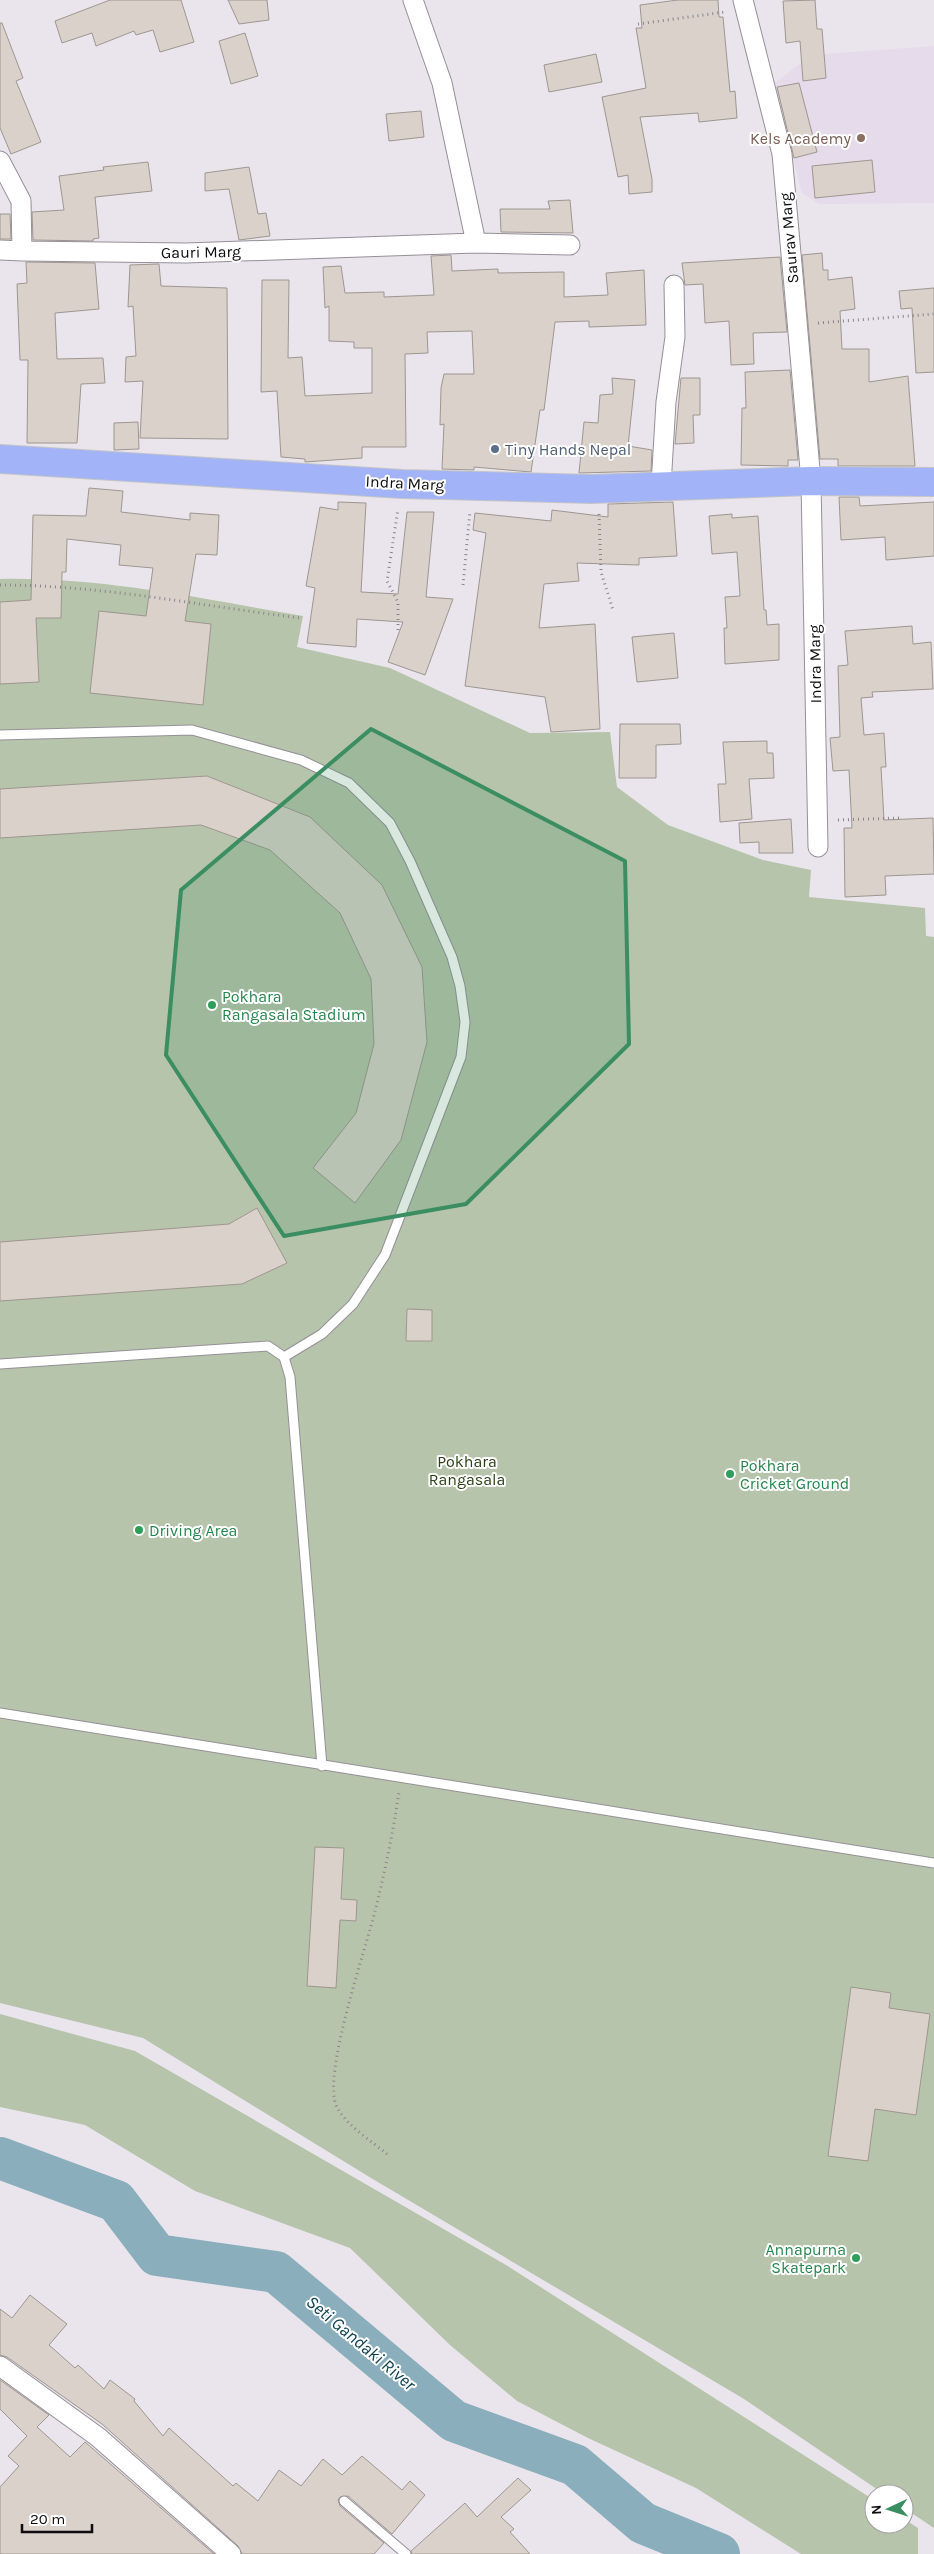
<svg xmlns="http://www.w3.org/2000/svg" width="934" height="2554" font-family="Karla,sans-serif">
<rect width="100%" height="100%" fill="#eae5ed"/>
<path fill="#e5dbea" d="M 934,46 L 934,203 L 819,204 L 802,193 L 774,84 L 811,55 Z"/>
<path fill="#b6c4ab" d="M 0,579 C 102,577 203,599 303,616 L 297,647 L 390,668 L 530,733 L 610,732 L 617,787 L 668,825 L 763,860 L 811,870 L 809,897 L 925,908 L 926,936 L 934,937 L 934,2528 L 904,2508 L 904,2494 L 884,2494 L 744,2399 L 371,2178 L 143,2038 L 0,2003 Z
M 0,2014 L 135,2051 L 506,2265 L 874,2500 L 874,2524 L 904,2524 L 904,2519 L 918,2528 L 918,2554 L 801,2554 L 696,2488 L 588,2438 L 517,2401 L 450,2345 L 350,2248 L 195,2191 L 85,2125 L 0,2107 Z"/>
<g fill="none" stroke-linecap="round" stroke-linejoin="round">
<path stroke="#8baebc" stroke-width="42" d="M 0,2158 L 116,2201 L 157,2255 L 276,2272 L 454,2421 L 575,2465 L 643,2523 L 719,2554"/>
</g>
<path fill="#d9d1ca" stroke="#9e9690" d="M 110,0 L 181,0 L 194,42 L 160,52 L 153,30 L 136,35 L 134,31 L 96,46 L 92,33 L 62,43 L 55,21 Z
M 228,0 L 267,0 L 269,20 L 239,24 Z
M 678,0 L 718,0 L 719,17 L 723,17 L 730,92 L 735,91 L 737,118 L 699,122 L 698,113 L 640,117 L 652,179 L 652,192 L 629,194 L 628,175 L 618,177 L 602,97 L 646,88 L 636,28 L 642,28 L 640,5 Z
M 815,0 L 817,29 L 822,29 L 826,78 L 803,81 L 800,41 L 786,43 L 783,1 Z
M 0,23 L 2,23 L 23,78 L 16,81 L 41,142 L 11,154 L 0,128 Z
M 245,33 L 258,76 L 231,84 L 219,41 Z
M 596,54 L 602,82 L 549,92 L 544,65 Z
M 799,83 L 817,152 L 794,158 L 777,87 Z
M 421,111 L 424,137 L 389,141 L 386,114 Z
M 872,160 L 875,192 L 815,198 L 812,166 Z
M 148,162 L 152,191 L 95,197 L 99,238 L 93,239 L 93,241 L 33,240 L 32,212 L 64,210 L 59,176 L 104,170 L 103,167 Z
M 249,167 L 258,214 L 266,213 L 270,236 L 239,240 L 229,189 L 205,191 L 205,173 Z
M 570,200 L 573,233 L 501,232 L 500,209 L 550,209 L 548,201 Z
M 0,214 L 10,214 L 11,239 L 0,239 Z
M 822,253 L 823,270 L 828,270 L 828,280 L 852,277 L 855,309 L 840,311 L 842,349 L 869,349 L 869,382 L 908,376 L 915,466 L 838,466 L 838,459 L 820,459 L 802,255 Z
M 451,255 L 452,271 L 498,269 L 498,273 L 564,272 L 564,297 L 608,295 L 606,273 L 644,270 L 646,325 L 589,327 L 589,321 L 555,322 L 544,410 L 540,410 L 531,472 L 474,467 L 474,470 L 442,469 L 444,424 L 440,425 L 441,388 L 444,374 L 474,374 L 472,331 L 427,332 L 428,353 L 405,354 L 406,447 L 362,447 L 362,458 L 305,462 L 305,459 L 281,457 L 277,391 L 261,392 L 262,280 L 289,280 L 288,358 L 302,357 L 305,396 L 372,393 L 372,348 L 354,348 L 354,342 L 329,341 L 329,306 L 325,308 L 323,267 L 341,266 L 345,293 L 384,292 L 384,297 L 434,295 L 431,256 Z
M 780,257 L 787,332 L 753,333 L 754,364 L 731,365 L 729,321 L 705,323 L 703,284 L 685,285 L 682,263 Z
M 26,262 L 95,263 L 99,309 L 55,313 L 57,359 L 103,358 L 105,383 L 81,384 L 77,443 L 27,443 L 28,360 L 20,360 L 17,284 L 27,283 Z
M 159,264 L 161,286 L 227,288 L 228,439 L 140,438 L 143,381 L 125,382 L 126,357 L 136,356 L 133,306 L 128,307 L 130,265 Z
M 934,288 L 934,372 L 916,373 L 912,308 L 901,309 L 899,291 Z
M 790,370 L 798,460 L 788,460 L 788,466 L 741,465 L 742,408 L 746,408 L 745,372 Z
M 612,378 L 635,380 L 628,446 L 652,450 L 651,471 L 579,473 L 584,422 L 598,423 L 600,395 L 613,394 Z
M 681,378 L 700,378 L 700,415 L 693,415 L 694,443 L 675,444 Z
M 138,422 L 139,449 L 114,450 L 114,423 Z
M 89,488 L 123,491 L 121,512 L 190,520 L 190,513 L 219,515 L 217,555 L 196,554 L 185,621 L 211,624 L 203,705 L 90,693 L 99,611 L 146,616 L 153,568 L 119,565 L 121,545 L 67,539 L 66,572 L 62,572 L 61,618 L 36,618 L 39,682 L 0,684 L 0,602 L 31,600 L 33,515 L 86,516 Z
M 839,497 L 859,497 L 860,506 L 934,502 L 934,556 L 886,560 L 885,537 L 841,540 Z
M 338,502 L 366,503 L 361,592 L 398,594 L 407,512 L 434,512 L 426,597 L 453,599 L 425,675 L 388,662 L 403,622 L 357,619 L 356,647 L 307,643 L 315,588 L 306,586 L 320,507 L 338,510 Z
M 673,502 L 677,556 L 639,558 L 639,565 L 577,563 L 579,581 L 544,584 L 539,628 L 595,624 L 600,729 L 551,732 L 545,697 L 465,686 L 486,533 L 473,530 L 475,513 L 551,521 L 552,510 L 608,517 L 608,504 Z
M 732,514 L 732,518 L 758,516 L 764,610 L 766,610 L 767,625 L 779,624 L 779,660 L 725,664 L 724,628 L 727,628 L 725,597 L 740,596 L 737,552 L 712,554 L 709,516 Z
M 912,626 L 913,644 L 931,642 L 933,689 L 872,692 L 873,697 L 861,698 L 864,735 L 884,733 L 886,767 L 881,767 L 884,820 L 933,818 L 934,874 L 885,876 L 886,895 L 845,897 L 844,828 L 852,828 L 849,770 L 833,771 L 830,738 L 840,737 L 838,666 L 848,665 L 845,631 Z
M 674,633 L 678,678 L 637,682 L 632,637 Z
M 620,724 L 680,724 L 681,744 L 656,745 L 656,778 L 619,778 Z
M 767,741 L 767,753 L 773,753 L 774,778 L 749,779 L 752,819 L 720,822 L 718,784 L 726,784 L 723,742 Z
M 207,776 L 310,817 L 382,885 L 422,967 L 427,1042 L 401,1140 L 355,1203 L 313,1168 L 356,1113 L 374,1044 L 371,979 L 340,913 L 270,850 L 201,825 L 0,838 L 0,789 Z
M 791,819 L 793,853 L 759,853 L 759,842 L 740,843 L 739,823 Z
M 257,1208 L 287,1263 L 242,1284 L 0,1301 L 0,1242 L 229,1224 Z
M 407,1309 L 432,1310 L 432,1341 L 406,1341 Z
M 315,1847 L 344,1848 L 341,1899 L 357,1900 L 356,1921 L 340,1920 L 336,1988 L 307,1986 Z
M 851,1987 L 891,1993 L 889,2008 L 930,2014 L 916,2115 L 875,2109 L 868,2161 L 828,2156 Z
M 30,2295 L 67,2324 L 49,2345 L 75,2368 L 78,2365 L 104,2389 L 110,2380 L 135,2399 L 134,2401 L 163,2436 L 169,2428 L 233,2486 L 236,2483 L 258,2501 L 279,2470 L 301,2486 L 323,2459 L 342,2475 L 362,2456 L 402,2490 L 410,2481 L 425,2495 L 392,2534 L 348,2496 L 340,2497 L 338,2500 L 340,2506 L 384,2543 L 374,2554 L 242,2554 L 238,2546 L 102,2424 L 7,2357 L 0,2355 L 0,2309 L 12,2318 Z
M 0,2380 L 49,2415 L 37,2427 L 70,2457 L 85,2442 L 214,2554 L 0,2554 L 0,2487 L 19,2466 L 8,2456 L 27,2436 L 0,2409 Z
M 518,2478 L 531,2490 L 501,2517 L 514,2529 L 510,2532 L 530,2554 L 412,2554 L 411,2551 L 465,2503 L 477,2517 Z"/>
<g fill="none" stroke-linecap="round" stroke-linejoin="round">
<g stroke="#959097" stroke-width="11">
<path id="service" d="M 0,735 L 192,730 L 301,760 L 349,783 L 390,823 L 410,861 L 452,957 L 460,986 L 465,1022 L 461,1057 L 385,1255 L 353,1304 L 322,1334 L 284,1357
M 0,1364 L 268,1346 L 284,1357 L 290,1377 L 322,1766
M 0,1713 L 934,1863
M 344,2501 L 406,2554"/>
</g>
<g stroke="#959097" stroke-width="21">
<path id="minor" d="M 413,0 L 442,83 L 476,243
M 743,0 L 782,154 L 795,298 L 811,481 L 818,847
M 0,161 L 21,201 L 22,251 L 186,253 L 476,243 L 570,245
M 0,250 L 22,251
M 661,486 L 666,402 L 675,337 L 674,285
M 0,2366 L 98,2437 L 231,2554"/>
</g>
<g stroke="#c5c5c5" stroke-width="30">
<path id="primary" d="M 0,459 L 402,484 L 591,489 L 811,481 L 934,482"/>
</g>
<path stroke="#89868b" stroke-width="3" stroke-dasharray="1 4" stroke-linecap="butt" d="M 638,24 L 725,12
M 818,323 L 934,314
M 599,514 L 601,572 L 613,610
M 0,585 C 102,585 201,606 301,618
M 463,585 L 470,511
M 398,630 L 398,602 L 387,581 L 398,509
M 838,820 L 899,818
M 387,2154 C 371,2141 346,2125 337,2107 C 321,2077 366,1949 375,1911 C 385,1872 393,1832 399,1792"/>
<use href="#service" stroke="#fff" stroke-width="9"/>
<use href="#minor" stroke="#fff" stroke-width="19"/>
<use href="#primary" stroke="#a2b3f8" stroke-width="28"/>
</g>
<path fill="#3b8e61" fill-opacity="0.2" stroke="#3b8e61" stroke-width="4" stroke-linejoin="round" d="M 371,729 L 625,861 L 629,1044 L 466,1204 L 284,1236 L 166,1055 L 181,890 Z"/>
<circle fill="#8d6e63" stroke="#fff" stroke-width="2" cx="861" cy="138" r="5"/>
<circle fill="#5c6f8a" stroke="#fff" stroke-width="2" cx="495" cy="449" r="5"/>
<g fill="#2e9e5b" stroke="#fff" stroke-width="2">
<circle cx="212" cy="1005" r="5"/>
<circle cx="730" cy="1474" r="5"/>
<circle cx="139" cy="1530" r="5"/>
<circle cx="856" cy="2258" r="5"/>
</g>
<g text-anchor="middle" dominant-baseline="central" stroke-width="4" stroke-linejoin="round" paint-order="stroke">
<g font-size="16" fill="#785e54" stroke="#fff" text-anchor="end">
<text x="851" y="138">Kels Academy</text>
</g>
<g font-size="16" fill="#0e0c0f" stroke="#fff">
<text transform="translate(789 238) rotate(-95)">Saurav Marg</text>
<text transform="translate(201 252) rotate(-1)">Gauri Marg</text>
<text transform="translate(405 483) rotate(3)">Indra Marg</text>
<text transform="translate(815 664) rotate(-91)">Indra Marg</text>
</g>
<g font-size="16" fill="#4e5e75" stroke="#fff" text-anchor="start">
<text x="505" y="449">Tiny Hands Nepal</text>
</g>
<g font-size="16" fill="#27864d" stroke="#fff" text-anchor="start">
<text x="222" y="996">Pokhara<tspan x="222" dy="18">Rangasala Stadium</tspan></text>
<text x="740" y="1465">Pokhara<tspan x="740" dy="18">Cricket Ground</tspan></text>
<text x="149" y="1530">Driving Area</text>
<text x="846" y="2249" text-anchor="end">Annapurna<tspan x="846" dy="18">Skatepark</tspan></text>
</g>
<g font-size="16" fill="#2b4115" stroke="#fff">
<text x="467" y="1461">Pokhara<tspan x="467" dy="18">Rangasala</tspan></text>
</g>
<g font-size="18" font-style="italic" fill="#104152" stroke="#fff">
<text transform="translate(361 2343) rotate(40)">Seti Gandaki River</text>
</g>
</g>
<g transform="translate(889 2509) rotate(266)"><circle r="24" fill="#ffffff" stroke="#9f9e9f"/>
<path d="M0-4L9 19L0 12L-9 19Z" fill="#3b8e61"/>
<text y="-8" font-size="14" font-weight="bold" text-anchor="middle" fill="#0e0c0f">N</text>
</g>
<path d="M22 2524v8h70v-8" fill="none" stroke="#0e0c0f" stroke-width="2.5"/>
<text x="30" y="2524" font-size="15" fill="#0e0c0f" stroke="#ffffff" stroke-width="4" paint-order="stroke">20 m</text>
</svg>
